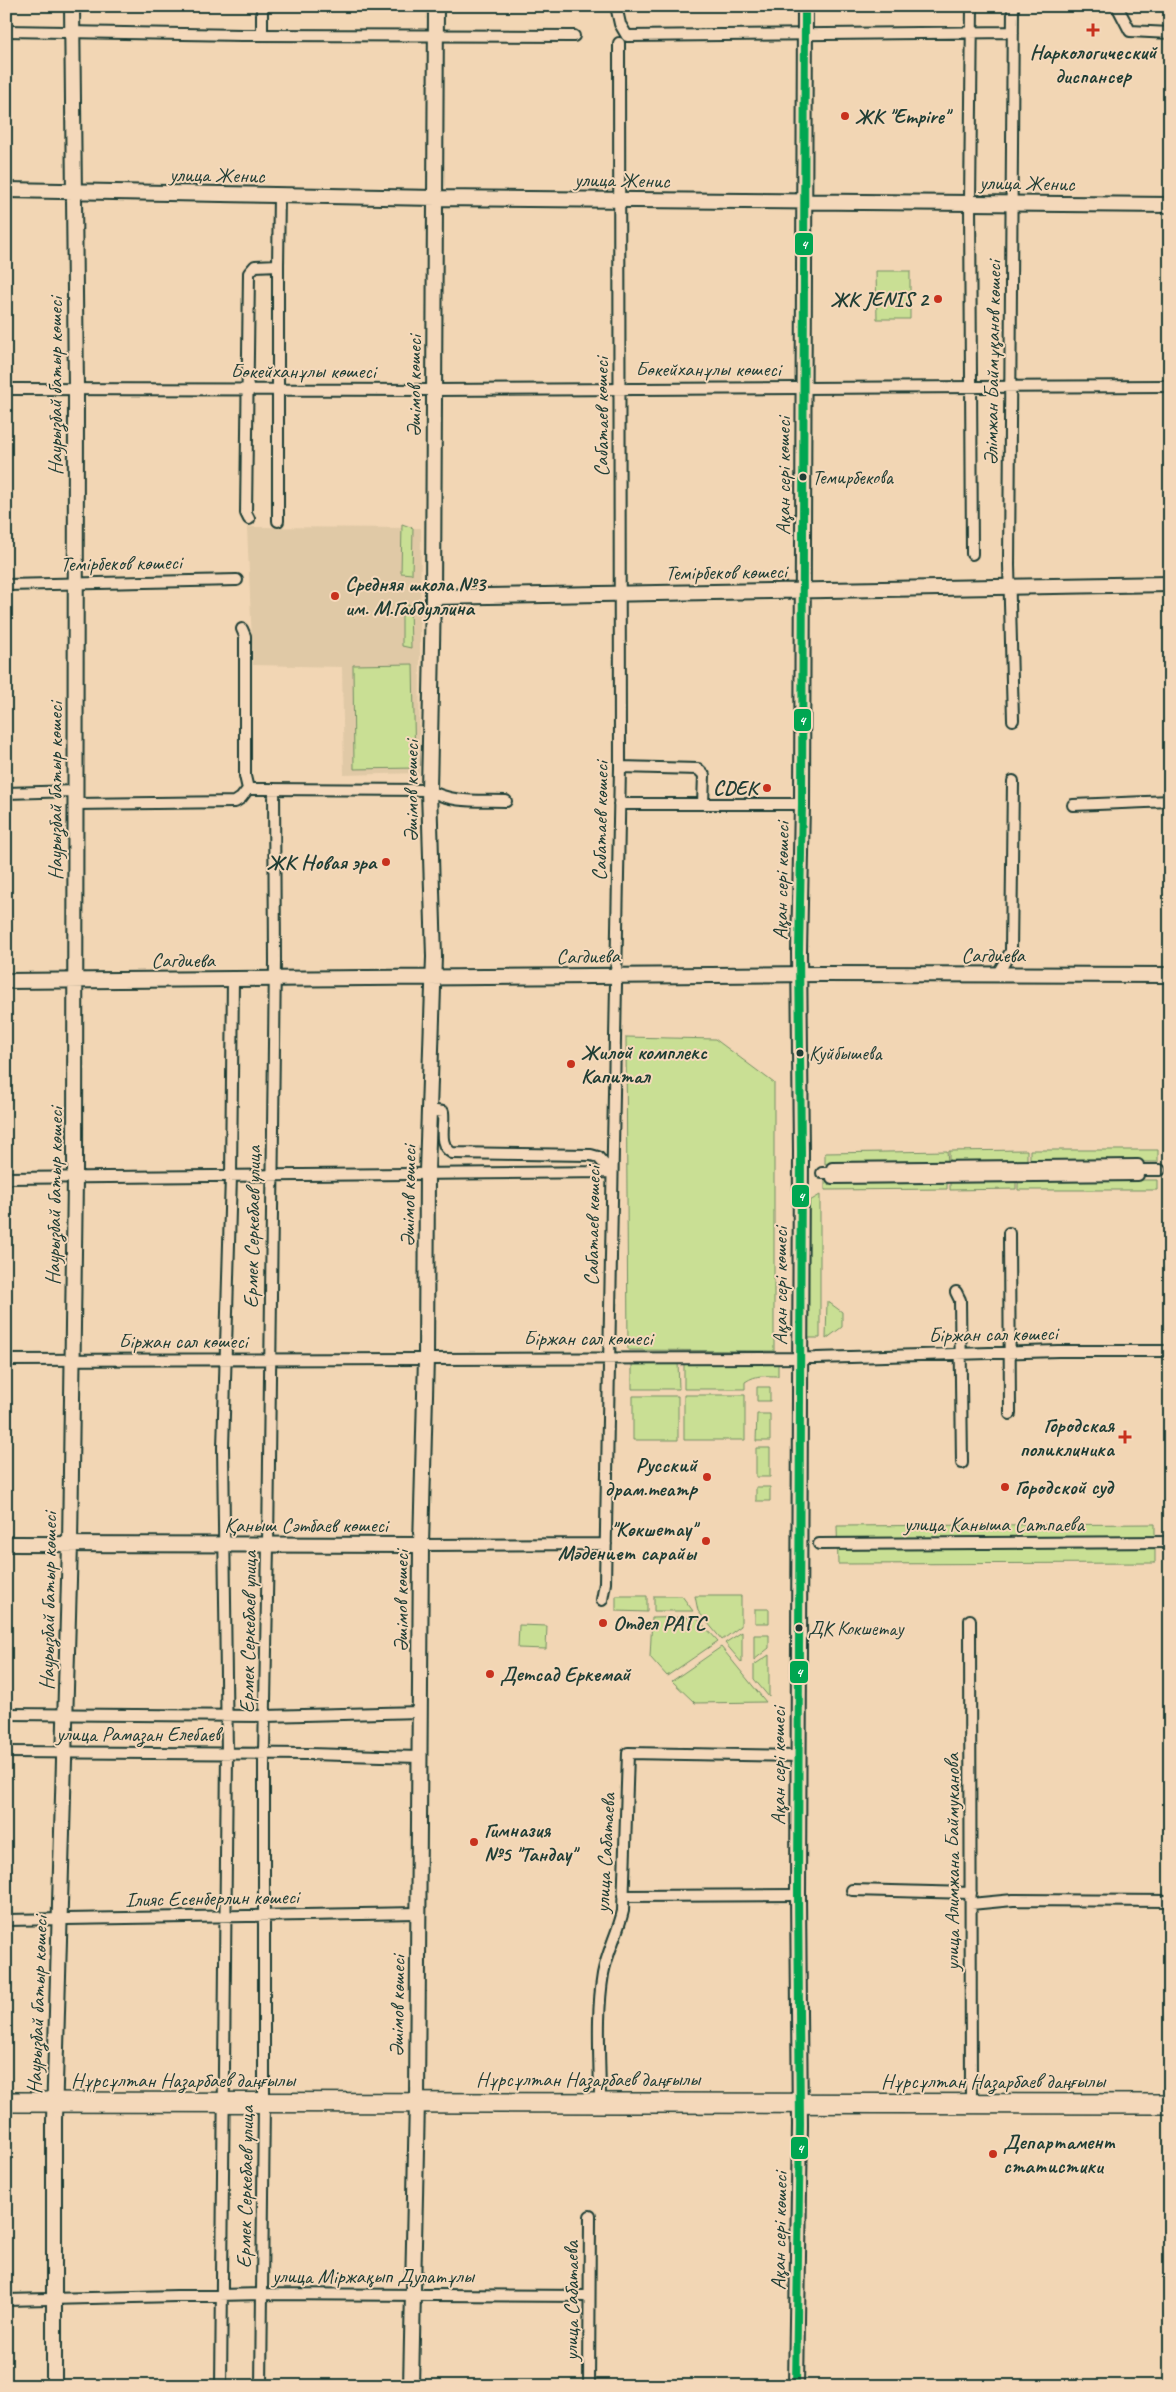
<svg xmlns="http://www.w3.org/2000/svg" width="1176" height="2392" font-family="Caveat,sans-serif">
<rect width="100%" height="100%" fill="#f2d6b4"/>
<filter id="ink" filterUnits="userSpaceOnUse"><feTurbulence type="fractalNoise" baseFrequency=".02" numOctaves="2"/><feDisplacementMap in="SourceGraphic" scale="10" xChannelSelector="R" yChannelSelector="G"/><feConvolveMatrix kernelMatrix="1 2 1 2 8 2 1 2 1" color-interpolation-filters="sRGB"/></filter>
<g filter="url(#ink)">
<path fill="#e0c9a6" d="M 247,527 L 421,528 L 419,773 L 344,775 L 342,667 L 253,665 Z"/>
<path fill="#c9df94" stroke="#748e64" d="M 876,271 L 910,271 L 910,319 L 877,319 Z
M 402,524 L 413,528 L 412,574 L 401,573 Z
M 402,605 L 410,605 L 411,648 L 402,646 Z
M 413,664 L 415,768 L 354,769 L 353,665 Z
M 626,1037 L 715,1039 L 774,1083 L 774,1351 L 628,1350 Z
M 1027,1150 L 1027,1161 L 949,1162 L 949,1151 Z
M 1030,1150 L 1158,1150 L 1158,1162 L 1030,1161 Z
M 947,1151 L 948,1162 L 825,1164 L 825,1153 Z
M 947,1180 L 947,1189 L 825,1190 L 825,1181 Z
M 950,1180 L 1016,1180 L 1016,1189 L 950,1190 Z
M 1018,1180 L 1157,1180 L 1157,1190 L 1018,1190 Z
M 820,1195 L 820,1338 L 807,1338 L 808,1202 Z
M 827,1301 L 842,1312 L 842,1327 L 826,1339 Z
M 778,1361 L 778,1376 C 765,1376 757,1374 745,1382 L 745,1389 L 684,1389 L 684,1362 Z
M 632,1362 L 678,1362 L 679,1389 L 632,1389 Z
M 757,1387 L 770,1387 L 770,1401 L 757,1401 Z
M 684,1395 L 745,1395 L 745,1440 L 684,1440 Z
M 633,1396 L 678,1396 L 678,1440 L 633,1440 Z
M 757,1414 L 770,1414 L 770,1441 L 756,1441 Z
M 756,1448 L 770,1448 L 770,1477 L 756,1477 Z
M 756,1487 L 770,1487 L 770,1501 L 756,1501 Z
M 1155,1524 L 1155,1563 L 838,1564 L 837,1526 Z
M 616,1596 L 647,1596 L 647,1612 L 616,1611 Z
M 654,1596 L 682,1596 L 693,1611 L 654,1611 Z
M 695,1596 L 741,1596 L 741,1626 L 722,1640 L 698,1611 Z
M 755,1609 L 769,1609 L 769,1623 L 755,1623 Z
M 696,1617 L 718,1641 L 667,1676 L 650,1657 L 652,1618 Z
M 519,1625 L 547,1626 L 546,1649 L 518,1648 Z
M 742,1632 L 742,1663 L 725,1643 Z
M 754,1635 L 769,1635 L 769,1648 L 754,1660 Z
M 721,1647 L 766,1702 L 695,1703 L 672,1681 Z
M 769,1655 L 769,1697 L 754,1679 L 754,1665 Z"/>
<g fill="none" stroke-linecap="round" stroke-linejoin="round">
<g stroke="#1f3d34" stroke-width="14">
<path id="street" d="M 616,6 L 620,24 L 627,36 L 1013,32
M 1117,6 L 1130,31 L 1170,33
M 6,31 L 242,35 L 574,36
M 262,35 L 262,6
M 6,389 L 434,390 L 1170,386
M 249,519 L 246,513 L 249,273 L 255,266 L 278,265 L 279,196
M 278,521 L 278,265
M 972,554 L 970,202 L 972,6
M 6,585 L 237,580
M 242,629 L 245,636 L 245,776 L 248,789
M 1013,720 L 1009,565 L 1013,6
M 620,767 L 698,769 L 704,775 L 703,804
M 6,793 L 75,791
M 75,804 L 235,802 L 241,798 L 248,789 L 261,789 L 429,790 C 453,804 480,800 506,801
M 619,804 L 802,804
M 1073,805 L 1170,801
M 997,975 L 1011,951 L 1013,781
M 429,1110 L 443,1112 C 445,1127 437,1144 452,1153 L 591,1155 L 598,1157 L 611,1172
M 1138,1170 L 1138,1165 L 832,1168 L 832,1178 L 1138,1175 L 1138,1170 L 1160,1170
M 822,1173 L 832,1173
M 6,1178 L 611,1172
M 1009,1233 L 1010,1414
M 956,1292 L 960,1300 L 962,1463
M 6,1360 L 816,1358 L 1058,1351 L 1170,1351
M 819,1544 L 1170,1542
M 421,1545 L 606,1544
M 602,1600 L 605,1583 L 620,767 L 619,43
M 970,1620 L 971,2104
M 6,1714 L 265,1716 L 420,1712
M 6,1752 L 308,1754 L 419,1757
M 852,1890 L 971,1893
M 623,1896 L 798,1895
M 971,1904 L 1013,1900 L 1170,1901
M 6,1920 L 418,1913
M 600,2102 C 600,2060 596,2016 603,1974 C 607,1952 618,1933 623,1911 L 628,1753 L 798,1756
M 6,2300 L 262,2294 L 589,2296
M 221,2386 L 227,1753 L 223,1448 L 231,1176 L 233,979
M 261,2386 L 264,2102 L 264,1753 L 268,1545 L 275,961 L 274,789
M 589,2386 L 590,2216"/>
</g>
<g stroke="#1f3d34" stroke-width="18">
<path id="secondary" d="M 6,190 L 436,198 L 1170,205
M 433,597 L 1170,584
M 6,981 L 823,974 L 1170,975
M 6,1544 L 421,1545
M 54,2386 L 54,2120 L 70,1544 L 75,1179 L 76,389 L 72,6
M 411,2386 L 417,2101 L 421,1545 L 426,1358 L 427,1172 L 434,957 L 429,790 L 433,597 L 436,6
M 796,2386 L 800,2125 L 798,1895 L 801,1151 L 799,952 L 802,804 L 805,6"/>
</g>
<g stroke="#1f3d34" stroke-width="22">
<path id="highway" d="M 6,2102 L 1170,2104"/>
</g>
<use href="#street" stroke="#f4d8ba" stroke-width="10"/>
<use href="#secondary" stroke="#f4d8ba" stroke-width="14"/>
<use href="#highway" stroke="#f4d8ba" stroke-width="19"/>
<g stroke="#f4d8ba" stroke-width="11">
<path id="bus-1" d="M 796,2386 L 800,2125 L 798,1895 L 801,1151 L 799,952 L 802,804 L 805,6"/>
</g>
<use href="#bus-1" stroke="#00a651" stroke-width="8"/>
</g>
</g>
<g fill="#c8321e" stroke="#f4d8ba" stroke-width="2">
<path d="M1090.5 22.5h5v5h5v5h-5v5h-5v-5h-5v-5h5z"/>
<circle cx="845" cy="116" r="5"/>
<circle cx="938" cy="299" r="5"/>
<circle cx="335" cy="596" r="5"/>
<circle cx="767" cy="788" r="5"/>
<circle cx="386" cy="862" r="5"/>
<circle cx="571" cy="1064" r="5"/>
<path d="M1122.5 1429.5h5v5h5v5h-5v5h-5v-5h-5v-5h5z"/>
<circle cx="707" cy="1477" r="5"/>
<circle cx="1005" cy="1487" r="5"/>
<circle cx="706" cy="1541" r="5"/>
<circle cx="603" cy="1623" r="5"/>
<circle cx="490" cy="1674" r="5"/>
<circle cx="474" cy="1842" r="5"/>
<circle cx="993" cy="2154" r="5"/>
</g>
<g fill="#1f3d34" stroke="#f4d8ba" stroke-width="2">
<circle cx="803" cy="477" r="4.5"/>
<circle cx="800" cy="1053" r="4.5"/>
<circle cx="799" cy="1628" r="4.5"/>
</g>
<g text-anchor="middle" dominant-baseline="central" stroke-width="4" stroke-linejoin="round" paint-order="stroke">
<g font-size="20" fill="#1f3d34" stroke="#f4d8ba" text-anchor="start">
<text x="812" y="477">Темирбекова</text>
<text x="809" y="1053">Куйбышева</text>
<text x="808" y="1628">ДК Кокшетау</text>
</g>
<g font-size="21" font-weight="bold" fill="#1f3d34" stroke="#f4d8ba" text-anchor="start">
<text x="1093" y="52" text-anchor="middle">Наркологический<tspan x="1093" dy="24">диспансер</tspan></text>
<text x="855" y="116">ЖК "Empire"</text>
<text x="928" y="299" text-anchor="end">ЖК JENIS 2</text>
<text x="345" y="584">Средняя школа №3<tspan x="345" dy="24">им. М.Габдуллина</tspan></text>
<text x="757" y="788" text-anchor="end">CDEK</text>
<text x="376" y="862" text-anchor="end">ЖК Новая эра</text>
<text x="581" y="1052">Жилой комплекс<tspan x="581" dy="24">Капитал</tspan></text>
<text x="1114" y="1425" text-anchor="end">Городская<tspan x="1114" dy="24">поликлиника</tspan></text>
<text x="697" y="1465" text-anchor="end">Русский<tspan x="697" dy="24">драм.театр</tspan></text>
<text x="1015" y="1487">Городской суд</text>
<text x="696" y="1529" text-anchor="end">"Көкшетау"<tspan x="696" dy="24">Мәдениет сарайы</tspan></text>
<text x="613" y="1623">Отдел РАГС</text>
<text x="500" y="1674">Детсад Еркемай</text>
<text x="484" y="1830">Гимназия<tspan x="484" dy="24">№5 "Тандау"</tspan></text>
<text x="1003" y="2142">Департамент<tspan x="1003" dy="24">статистики</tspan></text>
</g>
<g font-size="21" fill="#1f3d34" stroke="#f4d8ba">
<text transform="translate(217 175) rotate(1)">улица Женис</text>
<text transform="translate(622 180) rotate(1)">улица Женис</text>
<text transform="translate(1027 183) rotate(1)">улица Женис</text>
<text transform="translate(992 363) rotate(-89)">Әлімжан Баймұқанов көшесі</text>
<text x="708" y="369">Бөкейханұлы көшесі</text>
<text x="303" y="371">Бөкейханұлы көшесі</text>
<text transform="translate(55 386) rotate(-90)">Наурызбай батыр көшесі</text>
<text transform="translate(414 386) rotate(-90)">Әшімов көшесі</text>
<text transform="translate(601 417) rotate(-90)">Сабатаев көшесі</text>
<text transform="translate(783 476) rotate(-90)">Ақан сері көшесі</text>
<text transform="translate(121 563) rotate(-1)">Темірбеков көшесі</text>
<text transform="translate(726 572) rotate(-1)">Темірбеков көшесі</text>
<text transform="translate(55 791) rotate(-90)">Наурызбай батыр көшесі</text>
<text transform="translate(411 791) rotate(-90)">Әшімов көшесі</text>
<text transform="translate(600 821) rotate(-89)">Сабатаев көшесі</text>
<text transform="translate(781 881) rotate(-89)">Ақан сері көшесі</text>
<text x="993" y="955">Сагдиева</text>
<text transform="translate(588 956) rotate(-1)">Сагдиева</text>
<text x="183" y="960">Сагдиева</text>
<text transform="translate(54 1196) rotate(-89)">Наурызбай батыр көшесі</text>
<text transform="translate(408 1196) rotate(-89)">Әшімов көшесі</text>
<text transform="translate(592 1226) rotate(-89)">Сабатаев көшесі</text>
<text transform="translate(252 1227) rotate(-89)">Ермек Серкебаев улица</text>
<text transform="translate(780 1286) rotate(-90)">Ақан сері көшесі</text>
<text transform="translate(993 1334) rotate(-1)">Біржан сал көшесі</text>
<text x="588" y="1338">Біржан сал көшесі</text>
<text x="183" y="1341">Біржан сал көшесі</text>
<text x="994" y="1524">улица Каныша Сатпаева</text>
<text x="306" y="1525">Қаныш Сәтбаев көшесі</text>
<text transform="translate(48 1601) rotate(-89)">Наурызбай батыр көшесі</text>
<text transform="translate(401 1601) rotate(-90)">Әшімов көшесі</text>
<text transform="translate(248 1632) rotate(-89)">Ермек Серкебаев улица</text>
<text x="138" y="1734">улица Рамазан Елебаев</text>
<text transform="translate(778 1766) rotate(-90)">Ақан сері көшесі</text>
<text transform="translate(605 1853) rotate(-87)">улица Сабатаева</text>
<text transform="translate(952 1862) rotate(-90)">улица Алимжана Баймуканова</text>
<text transform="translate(212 1898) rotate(-1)">Ілияс Есенберлин көшесі</text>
<text transform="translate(37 2005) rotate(-88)">Наурызбай батыр көшесі</text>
<text transform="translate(397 2006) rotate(-89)">Әшімов көшесі</text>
<text x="588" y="2079">Нұрсұлтан Назарбаев даңғылы</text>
<text x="183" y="2080">Нұрсұлтан Назарбаев даңғылы</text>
<text x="993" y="2081">Нұрсұлтан Назарбаев даңғылы</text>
<text transform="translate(245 2187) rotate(-89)">Ермек Серкебаев улица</text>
<text transform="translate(779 2231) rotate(-89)">Ақан сері көшесі</text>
<text x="373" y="2276">улица Міржақып Дулатұлы</text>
<text transform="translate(571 2301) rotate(-90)">улица Сабатаева</text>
</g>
</g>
<g stroke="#f4d8ba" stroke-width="2">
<rect x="794" y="232" width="20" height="24" rx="5" fill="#00a651"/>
<rect x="793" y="708" width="19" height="24" rx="5" fill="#00a651"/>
<rect x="791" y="1184" width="19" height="24" rx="5" fill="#00a651"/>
<rect x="789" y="1660" width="20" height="24" rx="5" fill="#00a651"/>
<rect x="790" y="2136" width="19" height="24" rx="5" fill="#00a651"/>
</g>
<g font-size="14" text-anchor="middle" font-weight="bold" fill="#fff">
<text x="804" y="249">4</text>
<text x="802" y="725">4</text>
<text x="801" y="1201">4</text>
<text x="799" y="1677">4</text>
<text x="800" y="2153">4</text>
</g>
<rect width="1176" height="2392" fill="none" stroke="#f4d8ba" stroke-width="25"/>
<rect x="12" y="12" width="1151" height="2367" fill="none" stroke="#1f3d34" stroke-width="2" filter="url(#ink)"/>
</svg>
